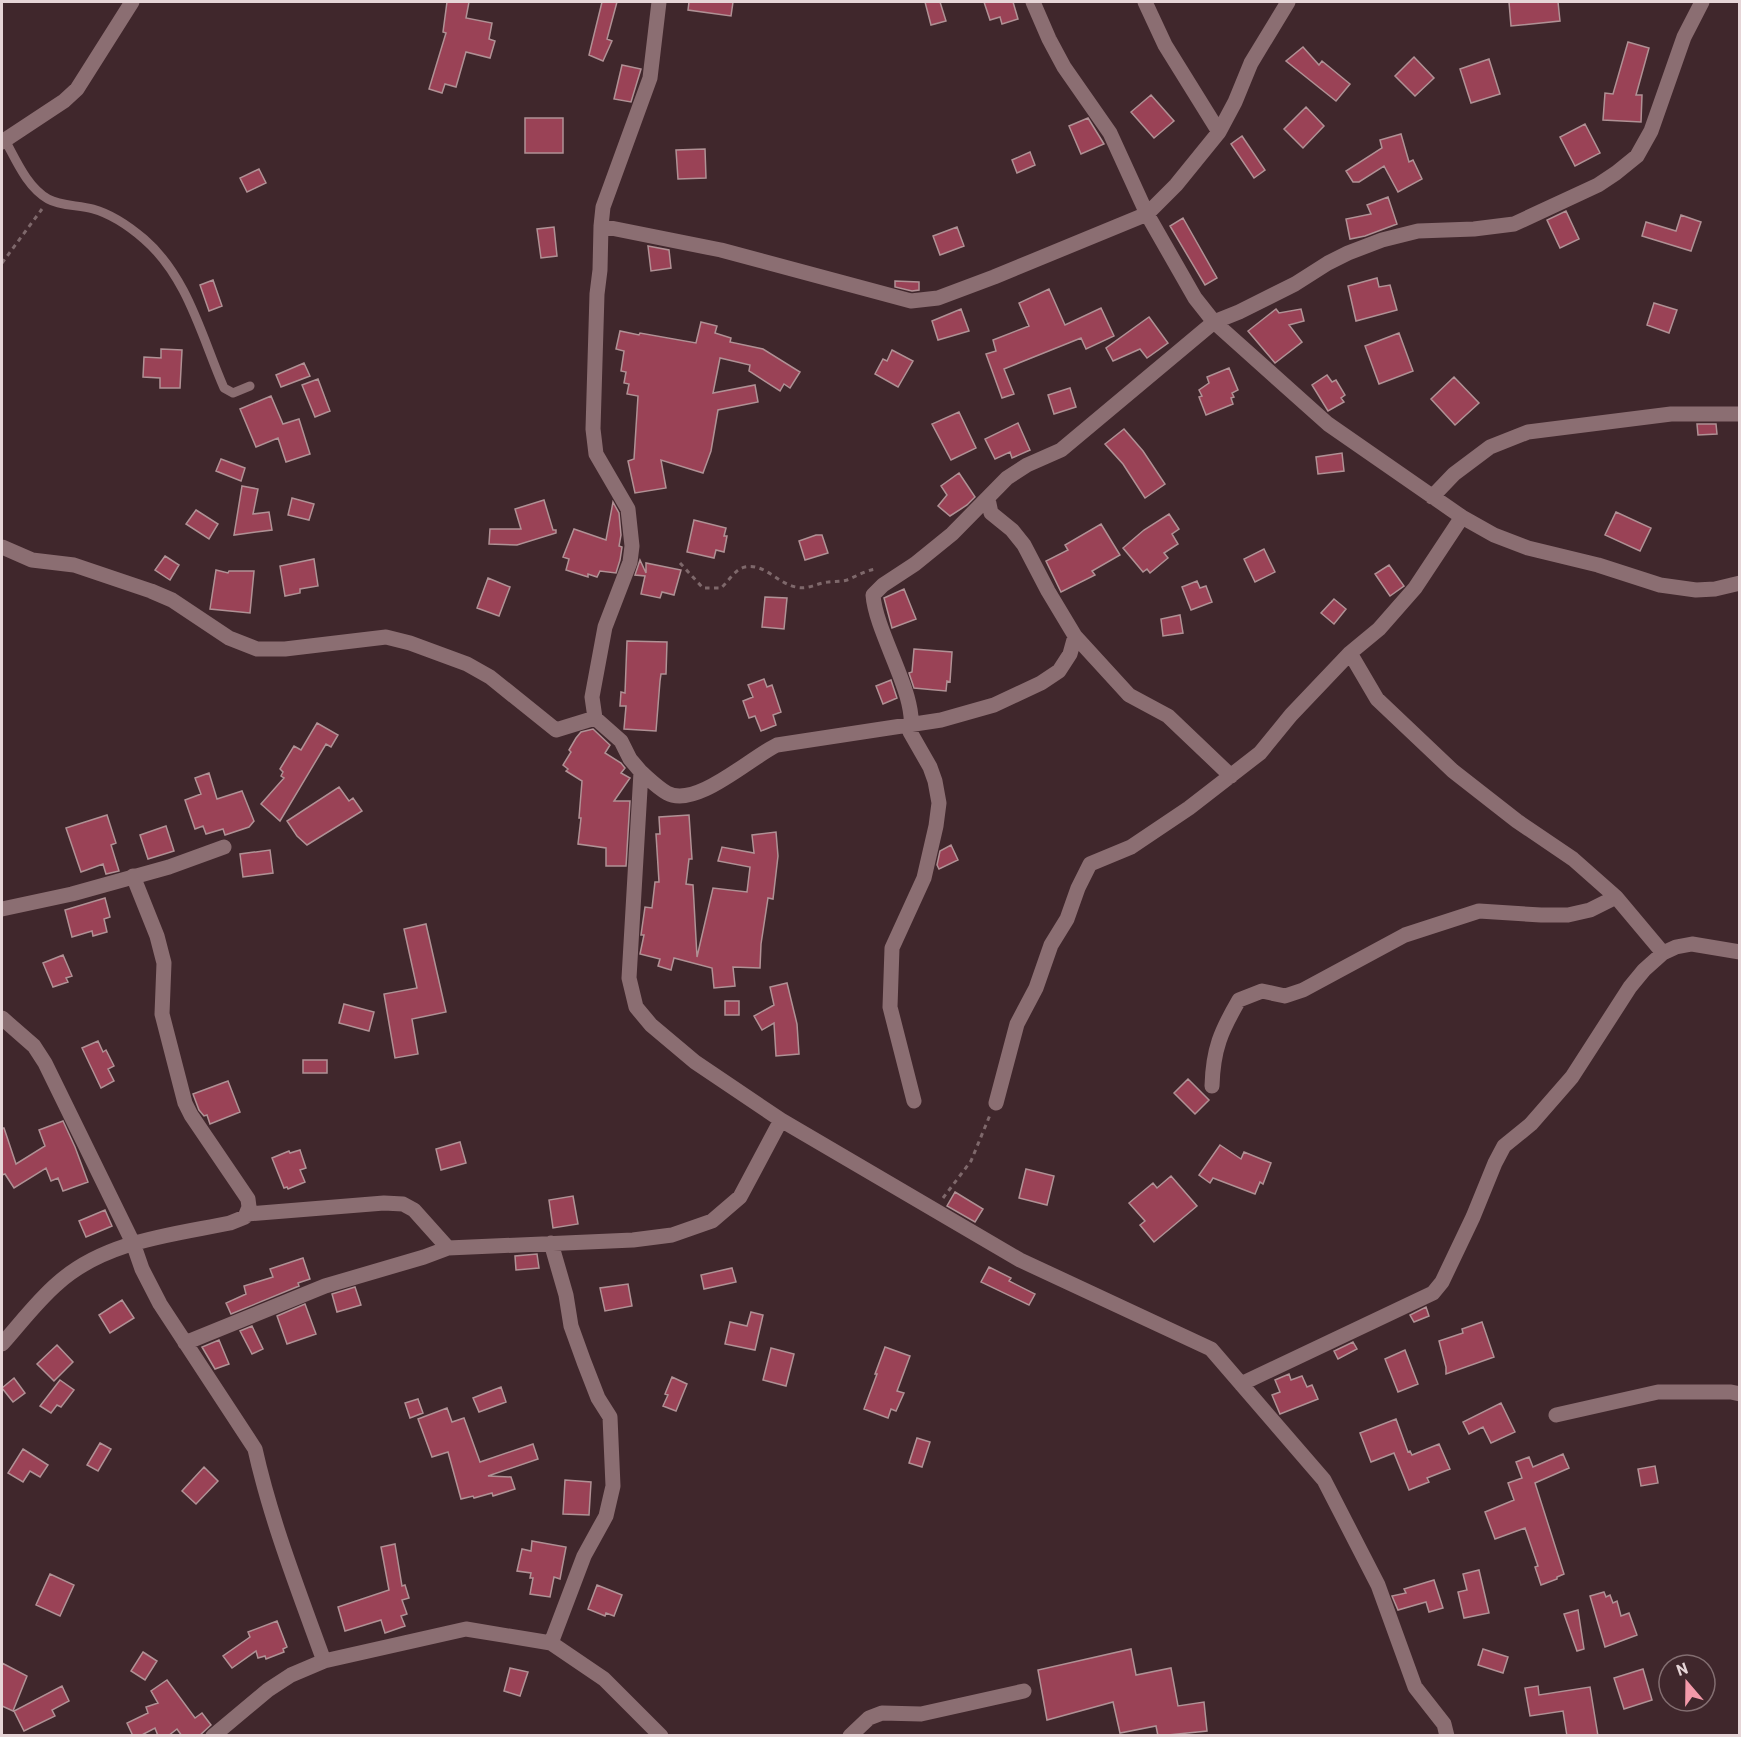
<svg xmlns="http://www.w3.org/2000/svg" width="1741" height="1737" font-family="Barlow,sans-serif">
<rect width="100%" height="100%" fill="#40272c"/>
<path fill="#9a4256" stroke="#b09195" stroke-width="1.5" d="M 447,2 L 469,2 L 466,18 L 492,23 L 489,39 L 495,41 L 490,58 L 466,52 L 456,87 L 445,84 L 442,93 L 429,89 L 446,33 L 443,32 Z
M 602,2 L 617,2 L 607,39 L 612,41 L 603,61 L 589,55 Z
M 689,2 L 733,2 L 731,16 L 688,10 Z
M 925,2 L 940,2 L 946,21 L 931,25 Z
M 984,2 L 1013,2 L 1018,19 L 1002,24 L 1000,17 L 990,20 Z
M 1509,2 L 1558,2 L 1560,21 L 1511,26 Z
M 1628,42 L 1649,48 L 1636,95 L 1642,95 L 1641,122 L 1603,120 L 1605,93 L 1613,94 Z
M 1303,47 L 1319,65 L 1322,61 L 1350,84 L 1336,101 L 1286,61 Z
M 1414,57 L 1434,78 L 1415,96 L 1395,76 Z
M 1489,59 L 1500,94 L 1471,103 L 1460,69 Z
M 622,65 L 641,69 L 631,102 L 614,99 Z
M 1151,95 L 1174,121 L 1154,138 L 1131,112 Z
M 1306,107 L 1324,126 L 1303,148 L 1284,129 Z
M 525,118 L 563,118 L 563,153 L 525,153 Z
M 1088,118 L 1104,144 L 1081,154 L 1069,126 Z
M 1585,124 L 1600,153 L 1575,166 L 1560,137 Z
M 1401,134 L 1409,162 L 1413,160 L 1422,179 L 1398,192 L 1384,166 L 1359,182 L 1353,182 L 1346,171 L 1382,148 L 1380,140 Z
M 1242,136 L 1265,170 L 1254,178 L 1231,144 Z
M 705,149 L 706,178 L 678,179 L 676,150 Z
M 1030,152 L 1035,165 L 1017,173 L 1012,160 Z
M 259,169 L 266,183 L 247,192 L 240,178 Z
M 1388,197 L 1397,224 L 1365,236 L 1350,239 L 1346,219 L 1371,214 L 1367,205 Z
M 1566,211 L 1579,239 L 1560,248 L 1547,220 Z
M 1681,215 L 1701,222 L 1691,251 L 1642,236 L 1646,222 L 1676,231 Z
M 1183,218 L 1217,278 L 1205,285 L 1170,226 Z
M 554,227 L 557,256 L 541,258 L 537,229 Z
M 957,227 L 964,246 L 940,255 L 933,236 Z
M 648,246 L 669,250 L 671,268 L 651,271 Z
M 1377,278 L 1379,287 L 1390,285 L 1397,310 L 1356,321 L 1348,286 Z
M 213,280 L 222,306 L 209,311 L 200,285 Z
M 895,281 L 919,282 L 919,290 L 912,291 L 895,287 Z
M 1049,289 L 1065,325 L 1101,308 L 1114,336 L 1086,349 L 1081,338 L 1004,369 L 1014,394 L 1002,398 L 986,354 L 996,351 L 993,340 L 1029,326 L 1019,303 Z
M 1654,303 L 1677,310 L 1669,333 L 1647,325 Z
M 961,309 L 969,331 L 938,340 L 932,321 Z
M 1276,309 L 1279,313 L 1301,309 L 1304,321 L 1289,325 L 1302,342 L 1275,363 L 1248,331 Z
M 1149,317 L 1168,343 L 1147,358 L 1140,349 L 1113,361 L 1106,348 Z
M 701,322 L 717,326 L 715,333 L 731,338 L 730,342 L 763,349 L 800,372 L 790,388 L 784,384 L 780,391 L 749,371 L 750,365 L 720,358 L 713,393 L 755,385 L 758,402 L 718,410 L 711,451 L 703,473 L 661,460 L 666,488 L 635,493 L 628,461 L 634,459 L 638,396 L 627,394 L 629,384 L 624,383 L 626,372 L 621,371 L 624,351 L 616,349 L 620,331 L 639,335 L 640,333 L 696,343 Z
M 1399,333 L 1413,371 L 1379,384 L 1365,346 Z
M 161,349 L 182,350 L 180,388 L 160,388 L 160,378 L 143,377 L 144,357 L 161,358 Z
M 892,350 L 913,361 L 898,387 L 875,374 L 883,359 L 887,361 Z
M 304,363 L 310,376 L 281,387 L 276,375 Z
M 1229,368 L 1238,390 L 1232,393 L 1234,397 L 1231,398 L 1233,404 L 1206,415 L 1199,397 L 1202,396 L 1199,390 L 1209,383 L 1207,377 Z
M 1327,375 L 1332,382 L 1336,380 L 1345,395 L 1341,398 L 1344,402 L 1328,411 L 1312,385 Z
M 1454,377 L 1479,403 L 1455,425 L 1431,399 Z
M 318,379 L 330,411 L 315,417 L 302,385 Z
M 1070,388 L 1076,407 L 1054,414 L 1048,395 Z
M 271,396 L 283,424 L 299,419 L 310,454 L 286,462 L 278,438 L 256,447 L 240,409 Z
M 959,412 L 976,448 L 951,460 L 932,424 Z
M 1018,423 L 1030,450 L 1012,458 L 1010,452 L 995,459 L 985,439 Z
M 1697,424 L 1716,424 L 1717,434 L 1698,435 Z
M 1124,429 L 1143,451 L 1165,484 L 1145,498 L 1123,464 L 1105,444 Z
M 1342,453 L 1344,471 L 1318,474 L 1316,457 Z
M 221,459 L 245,468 L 241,481 L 216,471 Z
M 959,473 L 975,497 L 967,505 L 950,516 L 938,506 L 947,495 L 941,486 Z
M 242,486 L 258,489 L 253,514 L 269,512 L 272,530 L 234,535 Z
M 292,498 L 314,504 L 309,520 L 288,515 Z
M 544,500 L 553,530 L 556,530 L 556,533 L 517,545 L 489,544 L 490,529 L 521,529 L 515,509 Z
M 613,502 L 619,513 L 621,535 L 619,546 L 622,547 L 620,560 L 616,573 L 600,571 L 597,577 L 588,574 L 588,577 L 566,570 L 569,559 L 563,557 L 574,529 L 606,540 Z
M 196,510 L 218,524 L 209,539 L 186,524 Z
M 1616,512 L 1651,528 L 1640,551 L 1605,535 Z
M 1169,514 L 1179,529 L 1172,534 L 1178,544 L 1164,553 L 1168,558 L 1150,573 L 1147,569 L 1143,572 L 1123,548 L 1144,530 Z
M 694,520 L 726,528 L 724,536 L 727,536 L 724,552 L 716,550 L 714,558 L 687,552 Z
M 1101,524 L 1120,555 L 1092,571 L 1095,575 L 1061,592 L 1046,561 L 1068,550 L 1065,545 Z
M 816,535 L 822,535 L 828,553 L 805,560 L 799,541 Z
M 1264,549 L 1275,572 L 1255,582 L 1244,559 Z
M 165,556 L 179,565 L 170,580 L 155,570 Z
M 314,559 L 318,586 L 300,589 L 300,593 L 285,596 L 280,566 Z
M 640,560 L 646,573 L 646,563 L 681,570 L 674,595 L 662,592 L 660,598 L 641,594 L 645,576 L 635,575 Z
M 1389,565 L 1404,586 L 1390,596 L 1375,574 Z
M 216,570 L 228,573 L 229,571 L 254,571 L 250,613 L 210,609 Z
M 488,578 L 510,587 L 499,616 L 477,608 Z
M 1197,581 L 1200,588 L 1206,586 L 1212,602 L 1191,610 L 1182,587 Z
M 904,589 L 916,619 L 892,628 L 884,598 Z
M 765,597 L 787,598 L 784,629 L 762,627 Z
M 1334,599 L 1346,609 L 1334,624 L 1321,613 Z
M 1180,615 L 1183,633 L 1163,636 L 1161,619 Z
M 627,641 L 667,642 L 666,674 L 661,674 L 660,681 L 656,731 L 624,729 L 626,706 L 620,706 L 621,692 L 625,693 Z
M 914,649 L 952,652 L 950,682 L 947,681 L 946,691 L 914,688 L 909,673 L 912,672 Z
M 764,679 L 767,687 L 772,685 L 781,712 L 773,715 L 776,725 L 761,731 L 755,716 L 749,718 L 743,701 L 753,697 L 748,685 Z
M 891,680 L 897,698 L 883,704 L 876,686 Z
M 317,723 L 338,735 L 331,747 L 326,744 L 280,821 L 261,804 L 284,778 L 281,776 L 283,772 L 280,769 L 294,746 L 301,750 Z
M 593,729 L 610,745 L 605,753 L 621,763 L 625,768 L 621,773 L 630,778 L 614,801 L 630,801 L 626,866 L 606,866 L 606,848 L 578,844 L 581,818 L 579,818 L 582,781 L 566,771 L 568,769 L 563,765 L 571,752 L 569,750 L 576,738 L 581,732 Z
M 209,773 L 217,799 L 242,791 L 254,821 L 249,827 L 225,835 L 223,829 L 206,834 L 203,826 L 195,829 L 185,800 L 201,794 L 195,778 Z
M 339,787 L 349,801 L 353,798 L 362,811 L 307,845 L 297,836 L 287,821 Z
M 107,815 L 116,843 L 111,845 L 119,871 L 106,874 L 103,864 L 81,872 L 66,828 Z
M 689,815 L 692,859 L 689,859 L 686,884 L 693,885 L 697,957 L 713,888 L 747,892 L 750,867 L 718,861 L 722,847 L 754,853 L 752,835 L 776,832 L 778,856 L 773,899 L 768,898 L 761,944 L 760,968 L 733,967 L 735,986 L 714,988 L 712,968 L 674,958 L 671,970 L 658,966 L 660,959 L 640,954 L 644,935 L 641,935 L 645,907 L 652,908 L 655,882 L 659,882 L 656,834 L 660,834 L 659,817 Z
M 166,826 L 174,851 L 148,859 L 140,835 Z
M 951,845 L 958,860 L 939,869 L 937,865 L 940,851 Z
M 270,850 L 273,873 L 243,877 L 240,854 Z
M 105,898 L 110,917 L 104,919 L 107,932 L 93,936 L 92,931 L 72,937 L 65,910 Z
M 426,924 L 446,1012 L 412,1019 L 418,1054 L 395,1058 L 384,994 L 417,988 L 404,929 Z
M 63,955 L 72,976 L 66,978 L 68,982 L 53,987 L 43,963 Z
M 787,983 L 797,1024 L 799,1054 L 776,1056 L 774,1023 L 762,1030 L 754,1016 L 774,1005 L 770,987 Z
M 725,1001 L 739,1001 L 739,1015 L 725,1015 Z
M 344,1004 L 374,1012 L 369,1031 L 339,1023 Z
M 98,1041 L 103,1052 L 106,1050 L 114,1066 L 108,1069 L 114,1081 L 101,1088 L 82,1048 Z
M 303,1060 L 327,1060 L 327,1073 L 303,1073 Z
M 1188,1079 L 1209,1100 L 1195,1114 L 1174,1093 Z
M 228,1081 L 240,1112 L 210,1124 L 207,1115 L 204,1116 L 199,1110 L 193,1094 Z
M 63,1121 L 75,1147 L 88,1182 L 63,1191 L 58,1178 L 51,1181 L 46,1168 L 14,1188 L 5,1174 L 2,1175 L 2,1128 L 4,1128 L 16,1164 L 45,1146 L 39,1130 Z
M 460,1142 L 466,1163 L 441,1170 L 436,1149 Z
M 1220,1145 L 1241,1159 L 1244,1152 L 1271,1163 L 1263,1184 L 1260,1182 L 1255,1194 L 1213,1178 L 1210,1183 L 1199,1175 Z
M 300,1150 L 306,1168 L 300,1170 L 305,1182 L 288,1189 L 287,1187 L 284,1188 L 272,1158 L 289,1151 L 290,1153 Z
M 1026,1169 L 1054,1176 L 1047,1205 L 1019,1198 Z
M 1171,1176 L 1197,1206 L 1154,1242 L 1140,1225 L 1145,1221 L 1129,1203 L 1153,1183 L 1157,1188 Z
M 955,1192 L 983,1209 L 975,1222 L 947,1206 Z
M 573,1196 L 578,1224 L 553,1228 L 549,1200 Z
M 105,1210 L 112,1226 L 86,1237 L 79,1221 Z
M 537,1254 L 539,1268 L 516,1270 L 515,1256 Z
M 303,1258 L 310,1279 L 298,1283 L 299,1286 L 231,1314 L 226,1303 L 246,1294 L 244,1286 L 273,1277 L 270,1269 Z
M 989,1267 L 1011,1278 L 1009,1281 L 1035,1294 L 1029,1305 L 981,1282 Z
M 732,1268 L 736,1282 L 704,1289 L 701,1275 Z
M 628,1284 L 632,1306 L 605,1311 L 600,1288 Z
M 355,1287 L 361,1305 L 337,1312 L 332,1294 Z
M 122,1300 L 134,1318 L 110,1333 L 99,1315 Z
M 305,1304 L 316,1334 L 287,1344 L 277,1316 Z
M 1426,1307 L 1429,1316 L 1414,1322 L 1410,1315 Z
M 751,1312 L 763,1315 L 755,1350 L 725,1344 L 730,1322 L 747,1326 Z
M 1482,1322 L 1494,1357 L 1446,1374 L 1446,1367 L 1439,1341 L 1463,1333 L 1462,1329 Z
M 252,1326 L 263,1349 L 252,1354 L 240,1331 Z
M 219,1340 L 229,1364 L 215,1369 L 202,1347 Z
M 1353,1342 L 1357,1349 L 1338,1359 L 1334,1351 Z
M 57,1345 L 73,1362 L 54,1381 L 37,1364 Z
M 885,1347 L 910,1356 L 897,1391 L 904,1393 L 896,1411 L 891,1409 L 888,1418 L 864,1409 L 877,1374 L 875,1374 Z
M 771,1348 L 794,1354 L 786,1386 L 763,1380 Z
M 1405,1350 L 1418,1384 L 1398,1392 L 1385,1359 Z
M 1289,1374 L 1291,1380 L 1302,1376 L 1307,1387 L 1312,1385 L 1318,1399 L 1280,1414 L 1272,1395 L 1280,1392 L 1275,1380 Z
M 672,1377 L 687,1384 L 676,1411 L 663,1406 L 668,1395 L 665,1394 Z
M 14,1378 L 25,1393 L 13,1402 L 2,1388 Z
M 60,1380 L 74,1390 L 61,1407 L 57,1405 L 51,1413 L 40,1406 Z
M 501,1387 L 506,1402 L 479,1412 L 473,1398 Z
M 418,1399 L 423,1413 L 410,1418 L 405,1403 Z
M 1501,1403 L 1515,1432 L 1491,1443 L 1483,1427 L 1469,1434 L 1463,1422 Z
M 447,1408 L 452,1422 L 464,1418 L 480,1462 L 533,1444 L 538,1459 L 488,1476 L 511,1477 L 515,1489 L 493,1496 L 492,1493 L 474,1498 L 473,1496 L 461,1499 L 448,1452 L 432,1457 L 418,1419 Z
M 1396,1419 L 1408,1452 L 1410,1451 L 1412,1455 L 1439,1444 L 1450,1469 L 1427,1478 L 1429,1482 L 1409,1490 L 1394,1453 L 1371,1462 L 1360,1433 Z
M 917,1438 L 930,1442 L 922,1467 L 909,1463 Z
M 100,1443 L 111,1449 L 98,1471 L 87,1465 Z
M 23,1449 L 48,1465 L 40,1477 L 30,1471 L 23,1482 L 8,1473 Z
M 1563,1454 L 1569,1468 L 1535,1483 L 1564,1574 L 1557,1577 L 1557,1579 L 1541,1585 L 1535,1567 L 1538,1566 L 1525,1528 L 1495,1539 L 1485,1512 L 1514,1500 L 1508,1483 L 1522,1478 L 1516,1462 L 1529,1457 L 1533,1467 Z
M 1655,1466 L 1658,1483 L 1641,1486 L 1638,1469 Z
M 204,1467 L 218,1481 L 196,1504 L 182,1491 Z
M 565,1480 L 591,1482 L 589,1515 L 563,1514 Z
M 532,1541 L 566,1547 L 560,1579 L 554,1577 L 550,1597 L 530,1594 L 533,1578 L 530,1578 L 531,1573 L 517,1571 L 522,1549 L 531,1551 Z
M 395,1544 L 402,1586 L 405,1585 L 409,1598 L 402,1600 L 407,1614 L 401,1616 L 405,1626 L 385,1633 L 381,1620 L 345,1631 L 338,1607 L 389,1590 L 381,1547 Z
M 1479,1570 L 1489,1613 L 1464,1618 L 1458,1592 L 1467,1590 L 1463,1574 Z
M 50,1574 L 74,1585 L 60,1616 L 36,1605 Z
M 1434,1580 L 1443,1608 L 1429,1612 L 1426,1602 L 1398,1610 L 1392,1596 L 1406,1593 L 1404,1589 Z
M 597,1585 L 622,1595 L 614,1616 L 606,1613 L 605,1616 L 588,1609 Z
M 1604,1592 L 1606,1597 L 1610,1595 L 1613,1603 L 1617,1601 L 1621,1616 L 1629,1613 L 1637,1635 L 1605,1647 L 1590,1596 Z
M 1578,1610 L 1584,1649 L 1577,1651 L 1564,1614 Z
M 277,1621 L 287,1647 L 283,1649 L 284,1652 L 266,1659 L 265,1656 L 258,1658 L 256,1651 L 232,1668 L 223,1656 L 250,1637 L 248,1632 Z
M 1131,1649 L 1136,1675 L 1171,1668 L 1178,1706 L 1204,1702 L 1207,1731 L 1158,1736 L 1156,1726 L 1120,1733 L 1113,1702 L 1047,1720 L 1038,1670 Z
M 1483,1649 L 1508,1657 L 1503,1673 L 1478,1665 Z
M 143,1652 L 157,1661 L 145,1680 L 131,1671 Z
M 2,1663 L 27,1676 L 13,1711 L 2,1706 Z
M 510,1668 L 528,1672 L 520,1696 L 504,1691 Z
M 1643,1669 L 1652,1700 L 1624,1709 L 1614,1678 Z
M 167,1680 L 195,1718 L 202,1713 L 211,1725 L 199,1736 L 182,1736 L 177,1729 L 168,1736 L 158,1736 L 155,1728 L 140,1736 L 133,1736 L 127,1723 L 148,1713 L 146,1707 L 158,1703 L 151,1691 Z
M 62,1686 L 69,1701 L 52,1710 L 55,1716 L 24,1731 L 14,1711 Z
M 1538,1686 L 1539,1695 L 1590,1687 L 1598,1736 L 1567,1736 L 1563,1711 L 1530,1716 L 1525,1688 Z"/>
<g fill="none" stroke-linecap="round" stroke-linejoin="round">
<path stroke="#7e686b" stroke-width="3" stroke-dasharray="4.5 4.5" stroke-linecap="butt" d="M 2,263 L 42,209
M 680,563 L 703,588 L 721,588 C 728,582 735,569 745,567 C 765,563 778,584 796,587 C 808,590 817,583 828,582 C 834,581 841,582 847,580 C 857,576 866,570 877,569
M 943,1198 L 971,1161 L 990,1115"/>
<path stroke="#8b6e72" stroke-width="9" d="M 5,140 C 16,160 27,187 48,199 C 60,206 79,205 93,209 C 111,214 130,227 144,239 C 188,277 202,338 224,388 L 233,393 L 250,386"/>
<path stroke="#8b6e72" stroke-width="15" d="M 659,2 L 650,78 L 603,207 L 601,226 L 600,270 L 597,294 L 593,429 L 596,454 L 628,509 L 632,546 L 630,562 L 605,627 L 592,697 L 595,718 L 621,741 L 630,759 L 641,772 L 629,978 L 636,1007 L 651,1025 L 695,1062 L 781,1120 L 1020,1260 L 1211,1349 L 1324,1480 L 1378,1585 L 1415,1687 L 1444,1724 L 1447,1736
M 1033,2 L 1049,39 L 1064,67 L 1110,133 L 1147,214 L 1195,298 L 1214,322 L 1328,424 L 1462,517 L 1494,535 L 1528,548 L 1598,565 L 1660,585 L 1696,590 L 1715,589 L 1740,583
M 1145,2 L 1165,45 L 1219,132
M 2,142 L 64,101 L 77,89 L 132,2
M 601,226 L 721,250 L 911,301 L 938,298 L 994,277 L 1147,214 L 1176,185 L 1219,132 L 1235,102 L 1251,63 L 1288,2
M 1432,497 L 1454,474 L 1490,447 L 1528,432 L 1671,414 L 1740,414
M 988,499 L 991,513 L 1012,530 L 1024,545 L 1048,591 L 1075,636 L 1129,695 L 1168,716 L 1231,776
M 2,547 L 32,560 L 74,565 L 151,591 L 172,600 L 229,638 L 257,649 L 285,649 L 386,637 L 410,643 L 467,664 L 490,677 L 556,730 L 595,718
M 1350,653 L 1377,699 L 1453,771 L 1517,821 L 1573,859 L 1616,897 L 1663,953
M 641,772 C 649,779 658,788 667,793 C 696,809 751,757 777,745 L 941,720 L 994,705 L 1041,683 L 1059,671 L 1070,654 L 1075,636
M 2,909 L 72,894 L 169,867 L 224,847
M 2,1018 L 34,1046 L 45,1063 L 133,1243 L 142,1269 L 160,1304 L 255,1449 C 271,1521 299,1592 324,1661
M 1212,1086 C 1213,1049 1221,1031 1239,1000 L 1262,991 L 1285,996 L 1303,990 L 1405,935 L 1479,911 L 1541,915 L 1568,915 L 1590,910 L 1616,897
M 914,1101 L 890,1007 L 892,948 L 924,878 L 936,826 L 939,803 L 935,781 L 930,767 L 910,732 C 919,698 876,634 873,595 L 883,585 L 915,564 L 952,534 L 1007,478 L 1027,465 L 1061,450 L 1214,322 L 1239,312 L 1295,284 L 1328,263 L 1348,253 L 1382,240 L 1418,231 L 1474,229 L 1514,224 L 1598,185 L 1616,173 L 1637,156 L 1651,131 L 1684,37 L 1702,2
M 996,1103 L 1017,1024 L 1036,988 L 1051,945 L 1067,919 L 1078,888 L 1090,864 L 1131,847 L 1189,808 L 1260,753 L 1291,715 L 1350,653 L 1379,629 L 1415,588 L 1462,517
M 247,1214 L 384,1203 L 403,1204 L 414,1210 L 448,1248
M 551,1243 L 566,1295 L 571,1326 L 584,1362 L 598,1398 L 610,1417 L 613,1486 L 606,1516 L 584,1556 L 551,1643
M 185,1343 L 325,1286 L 424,1257 L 448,1248 L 633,1240 L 672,1235 L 712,1221 L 740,1197 L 781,1120
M 2,1344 C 20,1324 37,1301 58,1283 C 105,1241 171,1235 230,1223 L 245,1217 L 249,1207 L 248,1199 L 191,1115 L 185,1103 L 162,1014 L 164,963 L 157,936 L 133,876
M 1241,1384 L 1433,1293 L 1442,1282 L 1473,1217 L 1495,1163 L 1504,1146 L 1531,1124 L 1572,1077 L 1630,987 L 1644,970 L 1663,953 L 1676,947 L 1692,944 L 1740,952
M 1556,1415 L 1658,1392 L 1731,1392 L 1740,1394
M 213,1736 L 268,1690 L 291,1675 L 324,1661 L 466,1629 L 551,1643 L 604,1679 L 661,1736
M 850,1736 L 869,1718 L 882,1713 L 921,1714 L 1024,1691"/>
</g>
<rect width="1741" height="1737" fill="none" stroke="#e6d5d7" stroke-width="6"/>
<g transform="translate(1687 1683) rotate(340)"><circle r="28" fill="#40272c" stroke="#826d70" stroke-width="1.5"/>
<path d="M0-4.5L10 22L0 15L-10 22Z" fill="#f39aaa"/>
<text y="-9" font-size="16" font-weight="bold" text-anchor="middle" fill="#e6d5d7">N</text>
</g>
</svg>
